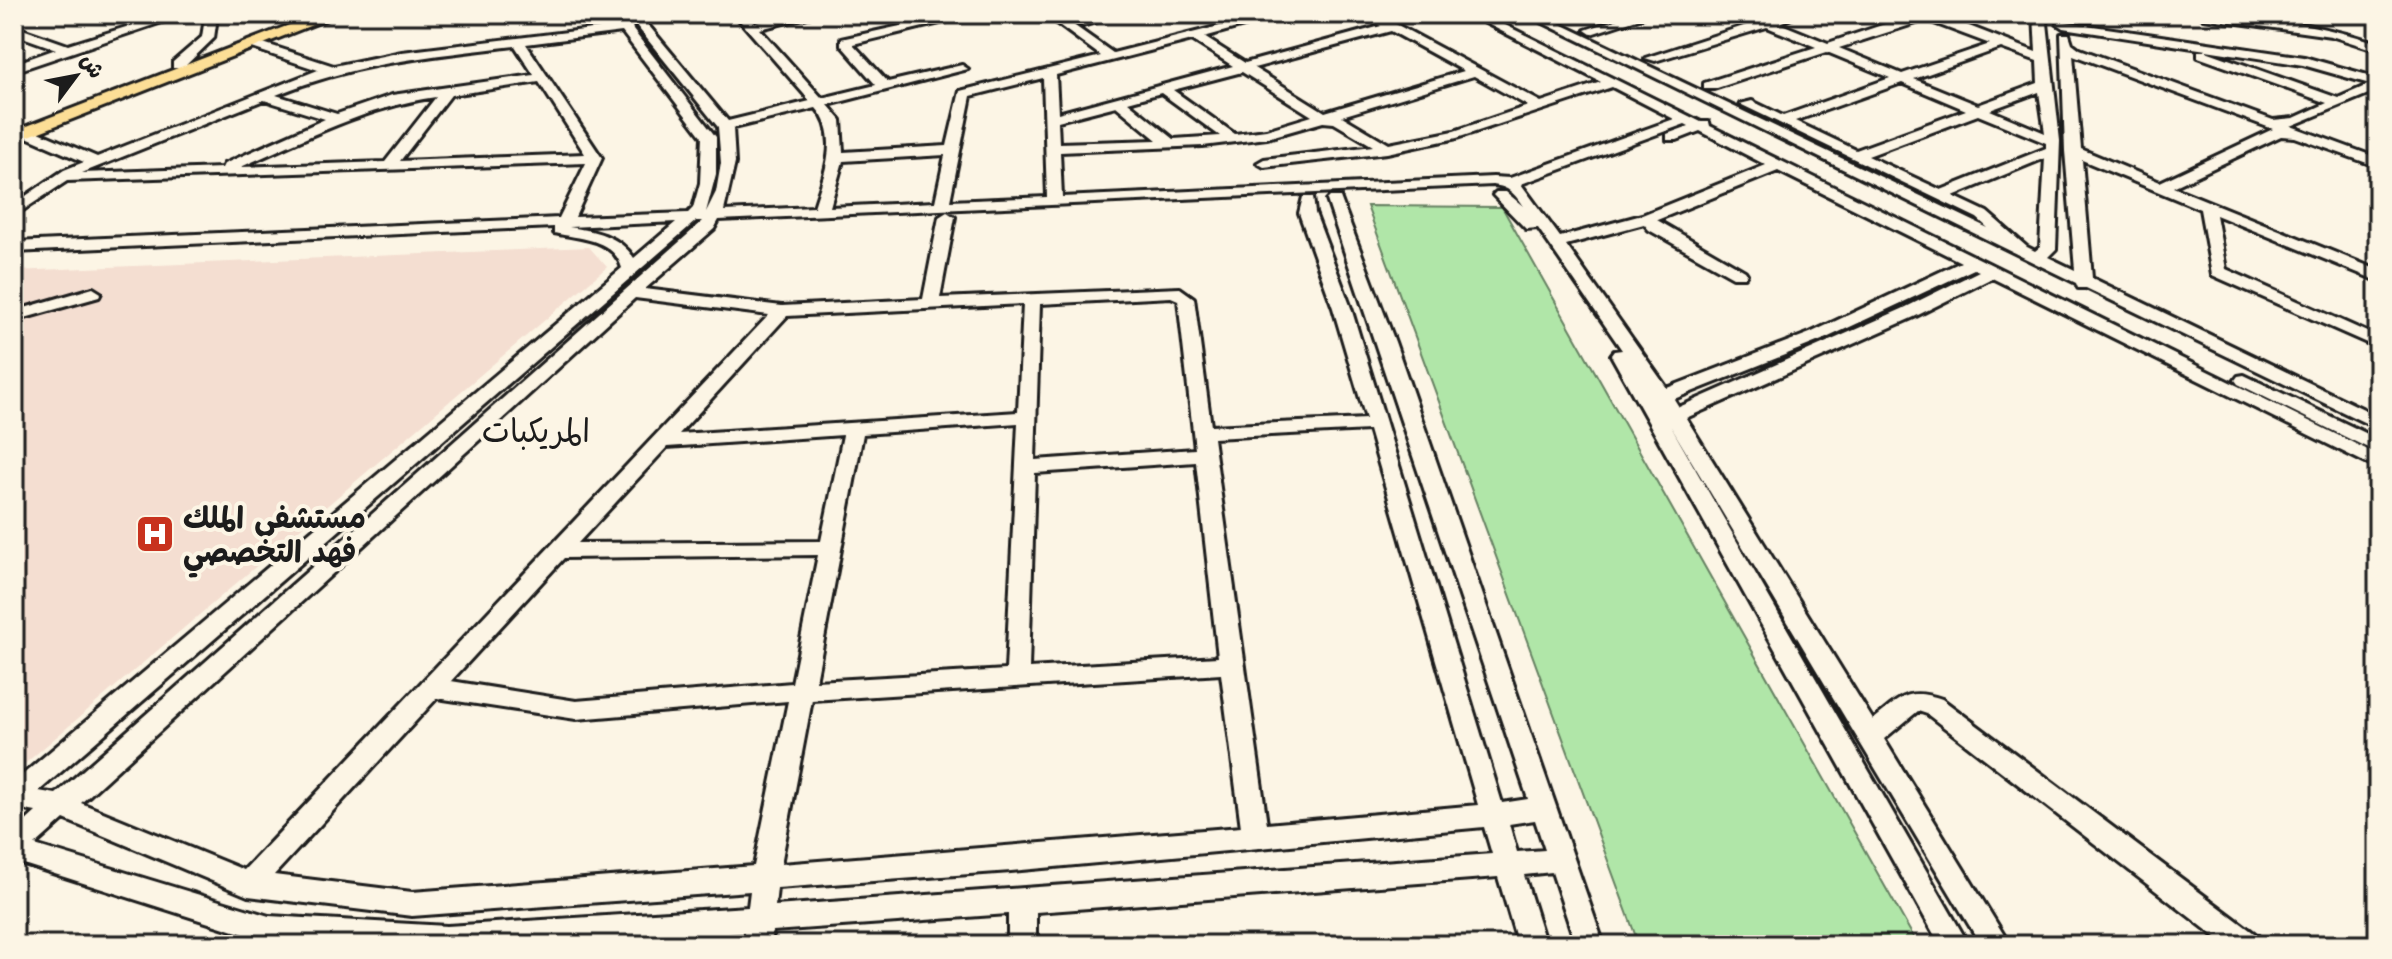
<svg xmlns="http://www.w3.org/2000/svg" width="2392" height="959" font-family="'Shantell Sans','Playpen Sans Arabic',sans-serif">
<rect width="100%" height="100%" fill="#fcf5e5"/>
<filter id="ink" filterUnits="userSpaceOnUse"><feTurbulence type="fractalNoise" baseFrequency=".0125" numOctaves="2"/><feDisplacementMap in="SourceGraphic" scale="16" xChannelSelector="R" yChannelSelector="G"/><feConvolveMatrix kernelMatrix="1 2 1 2 8 2 1 2 1" color-interpolation-filters="sRGB"/></filter>
<g filter="url(#ink)">
<path fill="#f4ded1" d="M 589,247 L 607,267 L 14,773 L 14,271 Z"/>
<path fill="#b0e6a8" stroke="#668162" stroke-width="2" d="M 1367,206 L 1502,207 L 1918,945 L 1639,945 Z"/>
<g fill="none" stroke-linecap="round" stroke-linejoin="round">
<g stroke="#1c1c1c" stroke-width="6">
<path id="minor" d="M 168,14 L 186,14 L 14,72 L 14,64 L 56,49 L 14,34 L 14,26 L 68,45 Z
M 200,14 L 214,14 L 217,17 L 214,38 L 183,68 L 173,68 L 173,62 L 202,37 L 205,18 Z
M 608,14 L 620,14 L 632,25 L 633,30 L 716,137 L 716,174 L 706,212 L 716,192 L 721,163 L 718,127 L 627,14 L 639,14 L 728,121 L 810,101 L 734,14 L 746,14 L 755,23 L 796,14 L 819,14 L 760,29 L 822,98 L 876,85 L 841,45 L 841,39 L 955,14 L 977,14 L 853,44 L 888,82 L 962,65 L 968,69 L 828,105 L 841,120 L 843,152 L 947,146 L 960,91 L 1101,56 L 1044,14 L 1058,14 L 1113,53 L 1267,14 L 1287,14 L 1204,37 L 1245,63 L 1381,26 L 1362,14 L 1377,14 L 1541,102 L 1601,82 L 1468,14 L 1483,14 L 1701,122 L 1709,122 L 1710,126 L 2378,455 L 2378,469 L 1992,278 L 1914,317 L 1686,418 L 1873,720 C 1901,698 1906,687 1942,699 L 2258,936 L 2262,945 L 2226,945 L 1927,714 L 1918,711 L 1884,739 L 2010,945 L 1981,945 L 1670,425 L 1969,945 L 1940,945 L 1611,355 L 1614,351 L 1622,350 L 1538,228 L 1526,229 L 1493,195 L 1496,192 L 1506,192 L 1523,206 C 1514,193 1509,187 1493,185 L 719,220 L 714,229 L 645,289 L 782,306 L 923,299 L 939,217 L 947,212 L 955,217 L 940,298 L 1180,288 L 1194,298 L 1211,426 L 1366,419 L 1333,308 L 1299,213 L 1303,197 L 1313,197 L 1315,213 L 1351,308 L 1502,803 L 1528,799 L 1327,200 L 1330,197 L 1340,197 L 1395,342 L 1604,945 L 1576,945 L 1552,872 L 1524,875 L 1546,945 L 1518,945 L 1498,877 L 1036,912 L 1036,945 L 1008,945 L 1008,914 L 773,931 L 771,945 L 743,945 L 744,933 L 553,945 L 327,945 L 269,942 L 14,861 L 14,832 L 36,812 L 14,808 L 14,782 L 622,268 C 613,238 580,239 554,233 L 554,227 L 14,252 L 14,242 L 559,218 L 586,163 L 67,181 L 14,216 L 14,204 L 64,170 L 84,162 L 22,135 L 22,129 L 32,129 L 97,157 L 318,70 L 252,48 L 252,42 L 260,42 L 334,66 L 402,52 L 617,26 ZM 1391,31 L 1464,71 L 1325,112 L 1254,68 ZM 622,32 L 702,137 L 700,183 L 693,208 L 688,213 L 575,217 L 602,158 L 526,44 ZM 1192,40 L 1233,66 L 1058,113 L 1056,75 ZM 515,46 L 534,75 L 392,95 L 337,114 L 276,95 C 356,63 430,56 515,46 ZM 1242,72 L 1312,116 L 1266,130 L 1235,134 L 1173,90 ZM 1474,76 L 1528,106 L 1454,131 L 1389,144 L 1342,116 ZM 1043,78 L 1047,197 L 950,201 L 971,96 ZM 539,82 L 585,154 L 400,161 L 451,95 ZM 1612,87 L 1674,119 L 1510,178 L 1493,177 L 1062,197 L 1060,152 L 1203,146 L 1267,138 L 1323,122 L 1334,123 L 1373,146 L 1264,159 L 1257,163 L 1264,167 L 1387,153 L 1457,138 ZM 1161,93 L 1220,136 L 1174,139 L 1128,102 ZM 436,97 L 385,162 L 241,167 C 305,139 366,107 436,97 ZM 264,100 L 325,119 L 224,164 L 222,168 L 82,173 ZM 1116,106 L 1157,140 L 1059,143 L 1058,121 ZM 816,108 C 841,136 824,175 814,207 L 724,211 L 735,163 L 733,128 ZM 1685,124 L 1689,126 L 1667,134 L 1667,140 L 1677,140 L 1700,131 L 1766,165 L 1642,215 L 1560,237 L 1521,184 ZM 945,155 L 935,202 L 830,207 L 843,161 ZM 1778,171 L 1961,262 L 1810,333 L 1667,388 L 1566,245 L 1644,224 L 1649,230 L 1733,277 L 1745,277 L 1747,274 L 1745,271 L 1657,220 ZM 696,221 L 703,221 L 56,794 L 39,791 ZM 676,222 L 634,258 C 619,235 594,231 569,227 ZM 1974,269 L 1979,271 L 1902,309 L 1679,407 L 1674,399 L 1822,340 ZM 1171,297 L 1178,300 L 1195,449 L 1035,460 L 1040,304 ZM 635,298 L 769,315 L 244,870 L 81,803 ZM 1023,304 L 1018,412 L 679,434 L 787,316 ZM 1018,423 L 1006,670 L 816,681 L 863,434 ZM 1369,430 L 1478,805 L 1267,824 L 1213,438 ZM 843,435 L 821,541 L 578,543 L 667,447 ZM 1196,462 L 1218,657 L 1029,668 L 1035,473 ZM 818,555 L 792,683 L 576,701 L 451,681 L 564,558 ZM 1221,674 L 1241,827 L 781,864 L 812,700 ZM 437,698 L 576,719 L 788,701 L 754,866 L 412,892 L 274,875 ZM 64,819 L 248,896 L 412,916 L 750,891 L 748,907 L 447,926 L 269,916 L 35,845 ZM 1535,820 L 1545,850 L 1517,852 L 1509,824 ZM 1484,827 L 1492,854 L 775,906 L 777,888 L 1011,871 Z
M 1101,14 L 1122,14 L 1083,26 L 1077,22 Z
M 1525,14 L 1540,14 L 1988,228 L 1977,218 L 1740,104 L 1752,101 L 1783,116 L 1890,78 L 1827,52 L 1714,89 L 1704,89 L 1704,83 L 1816,47 L 1767,27 L 1655,61 L 1645,58 L 1756,22 L 1740,14 C 1750,14 1758,18 1767,19 C 1776,19 1791,14 1802,14 L 1779,23 L 1828,43 L 1915,14 L 1938,14 L 2036,52 L 2034,14 L 2046,14 L 2060,141 L 2056,249 L 2048,257 L 2075,270 L 2065,151 L 2061,34 L 2069,34 L 2072,43 L 2080,49 L 2273,120 L 2294,118 L 2327,103 L 2198,57 L 2198,51 L 2206,51 L 2338,98 L 2370,84 L 2303,65 L 2063,28 L 2057,24 L 2059,21 L 2304,57 L 2378,78 L 2378,90 L 2291,126 L 2378,158 L 2378,167 L 2295,137 L 2281,136 L 2173,187 L 2378,270 L 2378,281 L 2216,215 L 2226,269 L 2378,337 L 2378,348 L 2212,275 L 2200,209 L 2082,160 L 2092,278 L 2378,416 L 2378,429 L 2086,288 L 2078,288 L 2076,283 ZM 1926,20 L 1990,44 L 1902,74 L 1839,48 ZM 2001,48 L 2037,61 L 2038,83 L 1978,105 L 1914,79 ZM 2073,55 L 2273,129 L 2160,182 L 2081,149 ZM 1902,83 L 1966,110 L 1856,150 L 1795,121 ZM 2039,92 L 2045,133 L 1990,110 ZM 1978,115 L 2046,143 L 2046,148 L 1941,190 L 1868,156 ZM 2045,158 L 2040,247 L 2035,251 L 2027,247 L 1987,212 L 1953,196 Z
M 1633,14 L 1652,14 L 1591,34 L 1585,30 Z
M 2197,14 C 2258,14 2320,25 2378,43 L 2378,51 L 2331,36 L 2203,18 Z
M 93,288 L 101,293 L 99,297 L 14,321 L 14,311 Z
M 2244,375 L 2378,439 L 2378,453 L 2238,384 L 2235,380 L 2238,376 Z"/>
</g>
<g stroke="#1c1c1c" stroke-width="6">
<path id="major" d="M 318,14 L 340,14 L 14,142 L 14,131 Z"/>
</g>
<use href="#minor" fill="#fcf5e5" fill-rule="evenodd"/>
<use href="#major" fill="#fcde96" fill-rule="evenodd"/>
</g>
</g>
<defs>
<g id="hospital-square" transform="scale(2)"><rect x="-9" y="-9" width="18" height="18" rx="4" fill="#c8321e" stroke="#fcf5e5"/><path d="M-5-5h3v3.5h4V-5h3V5h-3V1.5h-4V5h-3Z" fill="#fff"/></g>
</defs>
<g fill-rule="evenodd">
<use href="#hospital-square" x="155" y="534"/>
</g>
<g text-anchor="middle" dominant-baseline="central" stroke-width="8" stroke-linejoin="round" paint-order="stroke">
<g font-size="30" font-weight="bold" fill="#1c1c1c" stroke="#fcf5e5" text-anchor="start">
<text x="183" y="517">مستشفى الملك<tspan x="183" dy="34">فهد التخصصي</tspan></text>
</g>
<g font-size="32" fill="#1c1c1c" stroke="#fcf5e5">
<text x="536" y="430">المريكبات</text>
</g>
</g>
<rect width="2392" height="959" fill="none" stroke="#fcf5e5" stroke-width="48"/>
<rect x="24" y="24" width="2344" height="911" fill="none" stroke="#1c1c1c" stroke-width="3" filter="url(#ink)"/>
<g transform="translate(76 76) rotate(58)" stroke="#fcf5e5" stroke-width="6" paint-order="stroke">
<path d="M0-6L14 30L0 20L-14 30Z" fill="#1c1c1c"/>
<text y="-12" font-size="22" font-weight="bold" text-anchor="middle" fill="#1c1c1c">ش</text>
</g>
</svg>
